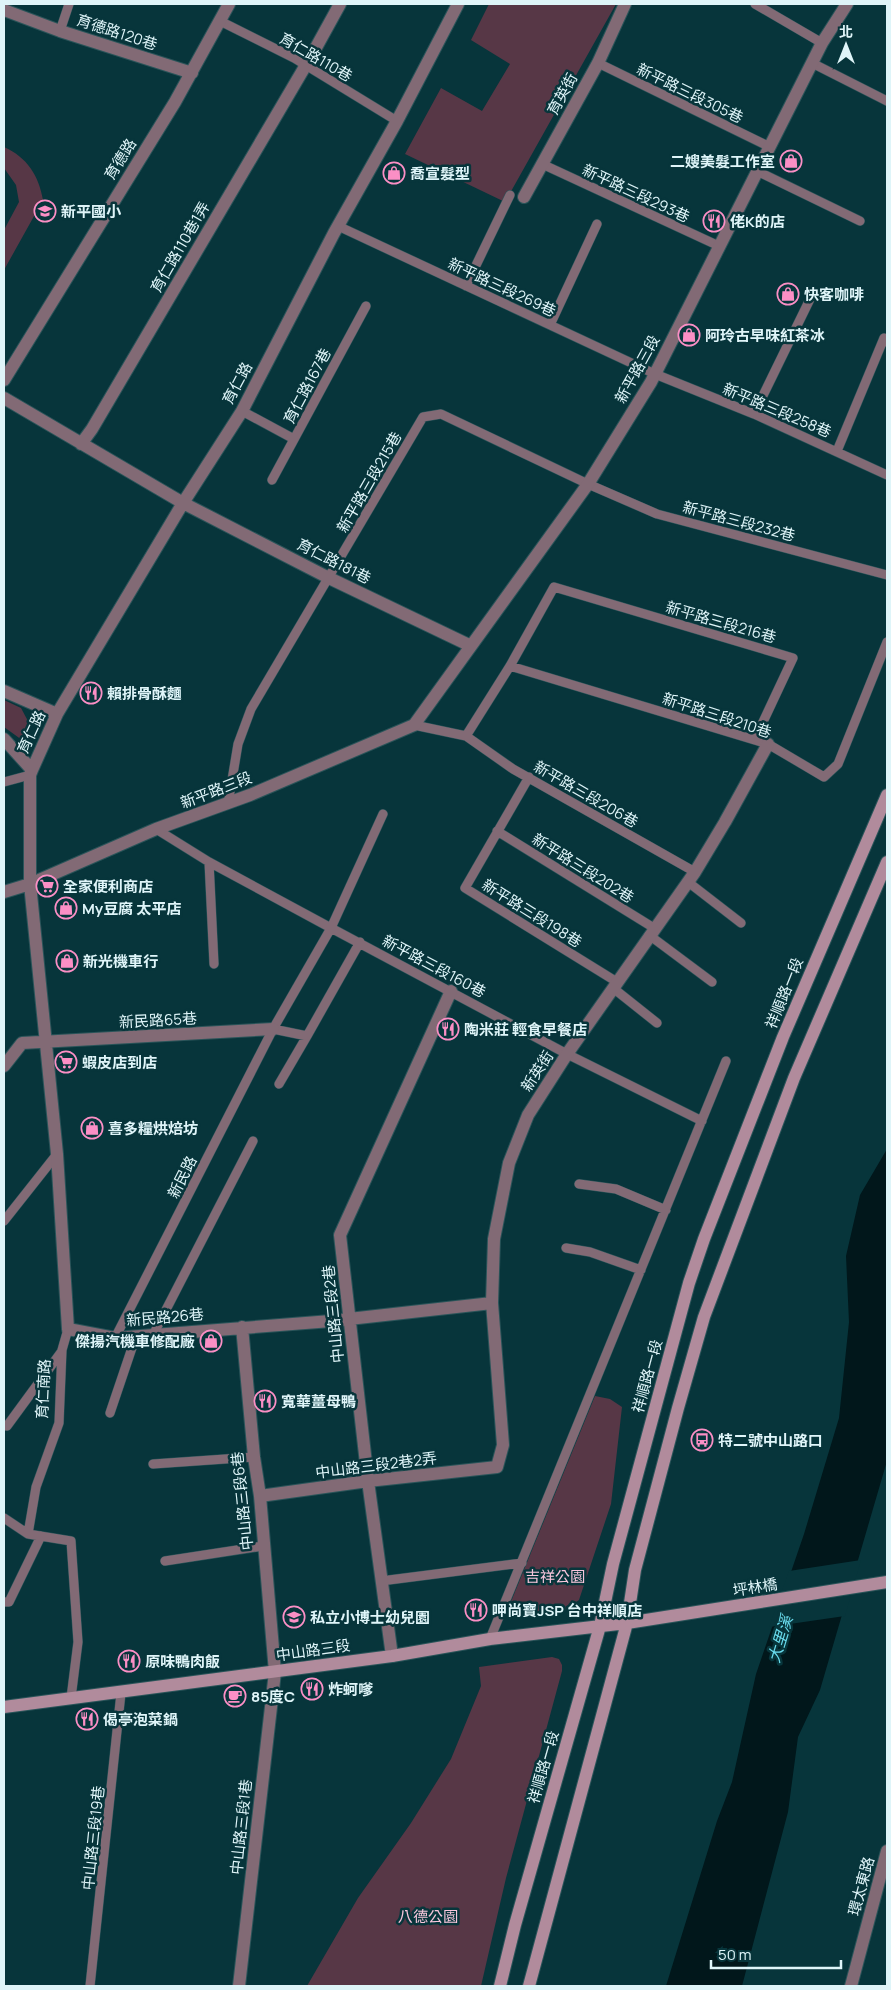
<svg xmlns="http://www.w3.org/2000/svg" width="891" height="1990" font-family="Manrope,'Noto Sans TC',sans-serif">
<rect width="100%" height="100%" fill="#07353b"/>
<path fill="#573746" d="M 489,4 L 616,4 L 505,202 L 405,154 L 441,88 L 482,111 L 510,64 L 471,40 Z
M 4,147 C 27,157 39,176 43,200 L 4,270 L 4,230 L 19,202 L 16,185 L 4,168 Z
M 4,700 L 21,708 L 29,723 L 22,740 L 4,727 Z
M 595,1396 L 610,1399 L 622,1407 L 611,1504 L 579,1600 L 562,1612 L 521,1617 L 510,1604 Z
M 552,1657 L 559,1659 L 562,1665 L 562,1671 L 506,1878 L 481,1986 L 307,1986 L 358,1898 L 411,1823 L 451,1759 L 481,1686 L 479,1667 Z"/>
<path fill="#01171b" d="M 887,1149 L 887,1461 L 820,1690 L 798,1737 L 788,1812 L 742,1986 L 666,1986 L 717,1821 L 732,1782 L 756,1674 L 804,1534 L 839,1418 L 849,1322 L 846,1256 L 860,1195 Z"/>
<path fill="#07353b" d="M 861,1560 L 845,1616 L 769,1627 L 789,1571 Z"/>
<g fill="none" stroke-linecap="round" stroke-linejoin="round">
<g stroke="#2a5459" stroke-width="10">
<path id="lane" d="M 755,4 L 822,43
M 220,21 L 294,58 L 397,121
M 60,31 L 69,4
M 598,63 L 770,147
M 812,63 L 887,101
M 542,164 L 719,246
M 757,171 L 860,221
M 338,226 L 655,374 L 754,414 L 887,475
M 466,286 L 510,195
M 550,325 L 597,224
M 242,411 L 294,439
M 754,414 L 813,293
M 837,451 L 884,338 L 887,342
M 272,480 L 366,306
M 510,666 L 768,744 L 824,777 L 838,764 L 887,642
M 414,725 L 466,736 L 510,666 L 554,587 L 793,658 L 755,739
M 466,736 L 513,769 L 695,872
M 529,777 L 465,888 L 617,982
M 4,782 L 30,775
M 228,804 L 238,744 L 251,709 L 423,417 L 441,414 L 588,484 L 657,514 L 887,575
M 156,829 L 209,862 L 331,928 L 567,1054 L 702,1121
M 497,831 L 654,928
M 209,862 L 214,964
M 688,882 L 741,923
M 649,935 L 712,982
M 613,988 L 657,1023
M 273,1029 L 307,1036 L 360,942
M 279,1084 L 307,1036
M 579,1184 L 616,1189 L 666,1210
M 4,1221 L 57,1154
M 566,1248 L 590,1252 L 641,1270
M 68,1329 L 62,1350 L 59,1423 L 36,1487 L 28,1534 L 71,1541 L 78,1642 L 71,1698
M 153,1335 L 253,1141
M 115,1338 L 273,1029 L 331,928 L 383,814
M 110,1413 L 136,1336
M 7,1426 L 62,1351
M 153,1464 L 254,1457
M 4,1518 L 28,1534
M 165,1561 L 263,1546
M 381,1581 L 522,1563
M 4,1602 L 9,1602 L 41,1536
M 490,1639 L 726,1061
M 90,1986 L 121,1693"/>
</g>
<g stroke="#2a5459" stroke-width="14">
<path id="street" d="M 458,4 L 397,121 L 334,233 L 242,411 L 183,503 L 57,714 L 32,770 L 30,775 L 30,884 L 57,1154 L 68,1329 L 115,1338 L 331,1321 L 492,1303
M 4,10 L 60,31 L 192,73
M 524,197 L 598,63 L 625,4
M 4,380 L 175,102 L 229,4
M 4,398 L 183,503 L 329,578 L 471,646
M 81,444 L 92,429 L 313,53 L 340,4
M 4,691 L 57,714
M 4,739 L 32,770
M 4,892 L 30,884 L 156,829 L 250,795 L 414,725 L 588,484 L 651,382 L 822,43 L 847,4
M 4,1066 L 22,1043 L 273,1029
M 260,1496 L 368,1481 L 497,1467 L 503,1445 L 492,1303 L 494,1239 L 509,1163 L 528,1115 L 567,1054 L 695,872 L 725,822 L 768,744
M 392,1656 L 368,1481 L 340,1235 L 451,991
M 239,1986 L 275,1672 L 260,1496 L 254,1457 L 242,1327
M 851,1986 L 887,1851"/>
</g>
<g stroke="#2a5459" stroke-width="14">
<path id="secondary" d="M 4,1707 L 392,1656 L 490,1639 L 627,1623 L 887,1582
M 500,1986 L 515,1925 L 600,1626 L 613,1564 L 689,1283 L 704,1239 L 783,1037 L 887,795
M 529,1986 L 627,1623 L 635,1570 L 678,1408 L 704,1317 L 794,1078 L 887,862"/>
</g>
<use href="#lane" stroke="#826a75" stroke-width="9"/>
<use href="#street" stroke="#826a75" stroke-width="12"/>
<use href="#secondary" stroke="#b18b9c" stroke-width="12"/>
</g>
<defs>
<g id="shop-ring" transform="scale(1.125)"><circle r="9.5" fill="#07353b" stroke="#fb8fc5" stroke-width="1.5"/><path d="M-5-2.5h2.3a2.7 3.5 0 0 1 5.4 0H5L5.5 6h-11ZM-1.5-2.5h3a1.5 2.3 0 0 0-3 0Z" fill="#fb8fc5"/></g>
<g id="school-ring" transform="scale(1.125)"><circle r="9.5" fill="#07353b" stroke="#fb8fc5" stroke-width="1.5"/><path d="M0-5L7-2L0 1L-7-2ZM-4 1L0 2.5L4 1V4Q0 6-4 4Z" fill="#fb8fc5"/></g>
<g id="restaurant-ring" transform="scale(1.125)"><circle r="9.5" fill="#07353b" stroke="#fb8fc5" stroke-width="1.5"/><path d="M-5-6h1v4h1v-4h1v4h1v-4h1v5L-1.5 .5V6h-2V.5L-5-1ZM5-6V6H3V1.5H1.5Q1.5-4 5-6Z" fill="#fb8fc5"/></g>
<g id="supermarket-ring" transform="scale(1.125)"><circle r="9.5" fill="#07353b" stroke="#fb8fc5" stroke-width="1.5"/><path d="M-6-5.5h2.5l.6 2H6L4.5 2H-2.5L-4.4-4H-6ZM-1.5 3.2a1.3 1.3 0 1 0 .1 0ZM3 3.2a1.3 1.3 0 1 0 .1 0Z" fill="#fb8fc5"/></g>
<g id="bus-ring" transform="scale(1.125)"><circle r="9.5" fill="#07353b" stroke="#fb8fc5" stroke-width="1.5"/><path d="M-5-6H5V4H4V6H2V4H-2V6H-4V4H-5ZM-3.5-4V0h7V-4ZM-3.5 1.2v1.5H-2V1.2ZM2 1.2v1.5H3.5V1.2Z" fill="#fb8fc5"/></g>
<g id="cafe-ring" transform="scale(1.125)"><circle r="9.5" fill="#07353b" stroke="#fb8fc5" stroke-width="1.5"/><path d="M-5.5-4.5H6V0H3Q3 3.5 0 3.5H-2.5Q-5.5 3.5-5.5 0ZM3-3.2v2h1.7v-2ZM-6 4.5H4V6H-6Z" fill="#fb8fc5"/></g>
</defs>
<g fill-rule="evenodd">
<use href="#shop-ring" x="791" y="161"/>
<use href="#shop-ring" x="394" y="173"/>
<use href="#school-ring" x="45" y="211"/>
<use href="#restaurant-ring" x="714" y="221"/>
<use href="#shop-ring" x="788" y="294"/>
<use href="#shop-ring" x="689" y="335"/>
<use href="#restaurant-ring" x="91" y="693"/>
<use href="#supermarket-ring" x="47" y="886"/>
<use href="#shop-ring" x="66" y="908"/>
<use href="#shop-ring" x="67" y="961"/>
<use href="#restaurant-ring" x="448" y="1029"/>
<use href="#supermarket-ring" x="66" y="1062"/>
<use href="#shop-ring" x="92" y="1128"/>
<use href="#shop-ring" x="211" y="1341"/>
<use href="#restaurant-ring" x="265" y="1401"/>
<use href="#bus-ring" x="702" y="1440"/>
<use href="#restaurant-ring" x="476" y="1610"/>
<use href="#school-ring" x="294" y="1617"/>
<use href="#restaurant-ring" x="129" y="1661"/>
<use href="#restaurant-ring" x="312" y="1689"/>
<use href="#cafe-ring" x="235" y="1696"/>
<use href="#restaurant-ring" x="87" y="1719"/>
</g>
<g text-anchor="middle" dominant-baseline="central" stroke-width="5" stroke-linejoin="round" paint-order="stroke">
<g font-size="15" fill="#dff5f9" stroke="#07353b">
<text transform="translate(117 32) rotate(18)">育德路120巷</text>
<text transform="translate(316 57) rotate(30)">育仁路110巷</text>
<text transform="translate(690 93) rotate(26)">新平路三段305巷</text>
<text transform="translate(562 94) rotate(-61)">育英街</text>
<text transform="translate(120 159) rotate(-58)">育德路</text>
<text transform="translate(636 193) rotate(25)">新平路三段293巷</text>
<text transform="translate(180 247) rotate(-60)">育仁路110巷1弄</text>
<text transform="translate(502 287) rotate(25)">新平路三段269巷</text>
<text transform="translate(637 369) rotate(-61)">新平路三段</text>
<text transform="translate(237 383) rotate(-62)">育仁路</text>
<text transform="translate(307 386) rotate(-62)">育仁路167巷</text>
<text transform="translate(777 410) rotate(23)">新平路三段258巷</text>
<text transform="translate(369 482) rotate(-60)">新平路三段215巷</text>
<text transform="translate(739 521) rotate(15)">新平路三段232巷</text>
<text transform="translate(334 561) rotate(27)">育仁路181巷</text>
<text transform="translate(721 622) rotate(16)">新平路三段216巷</text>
<text transform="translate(717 715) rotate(18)">新平路三段210巷</text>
<text transform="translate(31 732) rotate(-65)">育仁路</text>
<text transform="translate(216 790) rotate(-21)">新平路三段</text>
<text transform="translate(586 794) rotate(30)">新平路三段206巷</text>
<text transform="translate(583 868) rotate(32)">新平路三段202巷</text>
<text transform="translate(532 913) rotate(32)">新平路三段198巷</text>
<text transform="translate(434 966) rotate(28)">新平路三段160巷</text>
<text transform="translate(784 993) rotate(-68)">祥順路一段</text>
<text transform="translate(158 1020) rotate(-3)">新民路65巷</text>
<text transform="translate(537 1071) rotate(-57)">新英街</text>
<text transform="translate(182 1177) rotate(-63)">新民路</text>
<text transform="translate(333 1314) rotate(-96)">中山路三段2巷</text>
<text transform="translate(165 1317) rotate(-5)">新民路26巷</text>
<text transform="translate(647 1376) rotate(-75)">祥順路一段</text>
<text transform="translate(43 1389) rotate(-87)">育仁南路</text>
<text transform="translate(376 1465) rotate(-7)">中山路三段2巷2弄</text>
<text transform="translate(242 1501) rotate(-96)">中山路三段6巷</text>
<text transform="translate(755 1587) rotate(-9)">坪林橋</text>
<text transform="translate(313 1650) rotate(-8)">中山路三段</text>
<text transform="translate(543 1767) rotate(-74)">祥順路一段</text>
<text transform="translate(241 1827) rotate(-84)">中山路三段1巷</text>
<text transform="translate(93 1838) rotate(-84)">中山路三段19巷</text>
<text transform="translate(861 1886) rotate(-75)">環太東路</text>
</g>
<g font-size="15" font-weight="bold" fill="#dff5f9" stroke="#07353b" text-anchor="start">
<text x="775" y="161" text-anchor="end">二嫂美髮工作室</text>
<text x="410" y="173">喬宣髮型</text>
<text x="61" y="211">新平國小</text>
<text x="730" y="221">佬K的店</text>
<text x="804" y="294">快客咖啡</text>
<text x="705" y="335">阿玲古早味紅茶冰</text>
<text x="107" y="693">賴排骨酥麵</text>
<text x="63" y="886">全家便利商店</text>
<text x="82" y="908">My豆腐 太平店</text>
<text x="83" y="961">新光機車行</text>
<text x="464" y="1029">陶米莊 輕食早餐店</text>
<text x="82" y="1062">蝦皮店到店</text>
<text x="108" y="1128">喜多糧烘焙坊</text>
<text x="195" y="1341" text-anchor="end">傑揚汽機車修配廠</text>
<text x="281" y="1401">寬華薑母鴨</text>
<text x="718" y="1440">特二號中山路口</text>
<text x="492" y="1610">呷尚寶JSP 台中祥順店</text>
<text x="310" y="1617">私立小博士幼兒園</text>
<text x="145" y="1661">原味鴨肉飯</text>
<text x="328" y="1689">炸蚵嗲</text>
<text x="251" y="1696">85度C</text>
<text x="103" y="1719">偈亭泡菜鍋</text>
</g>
<g font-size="15" fill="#f8c6dc" stroke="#07353b">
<text x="555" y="1576">吉祥公園</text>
<text x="428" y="1916">八德公園</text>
</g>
<g font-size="16" font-style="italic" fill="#69dbed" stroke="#07353b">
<text transform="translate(780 1639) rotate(-73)">大里溪</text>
</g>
</g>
<rect width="891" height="1990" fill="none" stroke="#dff5f9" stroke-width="10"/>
<g transform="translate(846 45)" stroke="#07353b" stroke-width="4" paint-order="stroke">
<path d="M0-4L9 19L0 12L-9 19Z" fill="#dff5f9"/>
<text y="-8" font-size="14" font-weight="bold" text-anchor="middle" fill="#dff5f9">北</text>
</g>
<path d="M711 1960v8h130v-8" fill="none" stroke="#dff5f9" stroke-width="2.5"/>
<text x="718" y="1960" font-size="15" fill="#dff5f9" stroke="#07353b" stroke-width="4" paint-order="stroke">50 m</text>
</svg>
